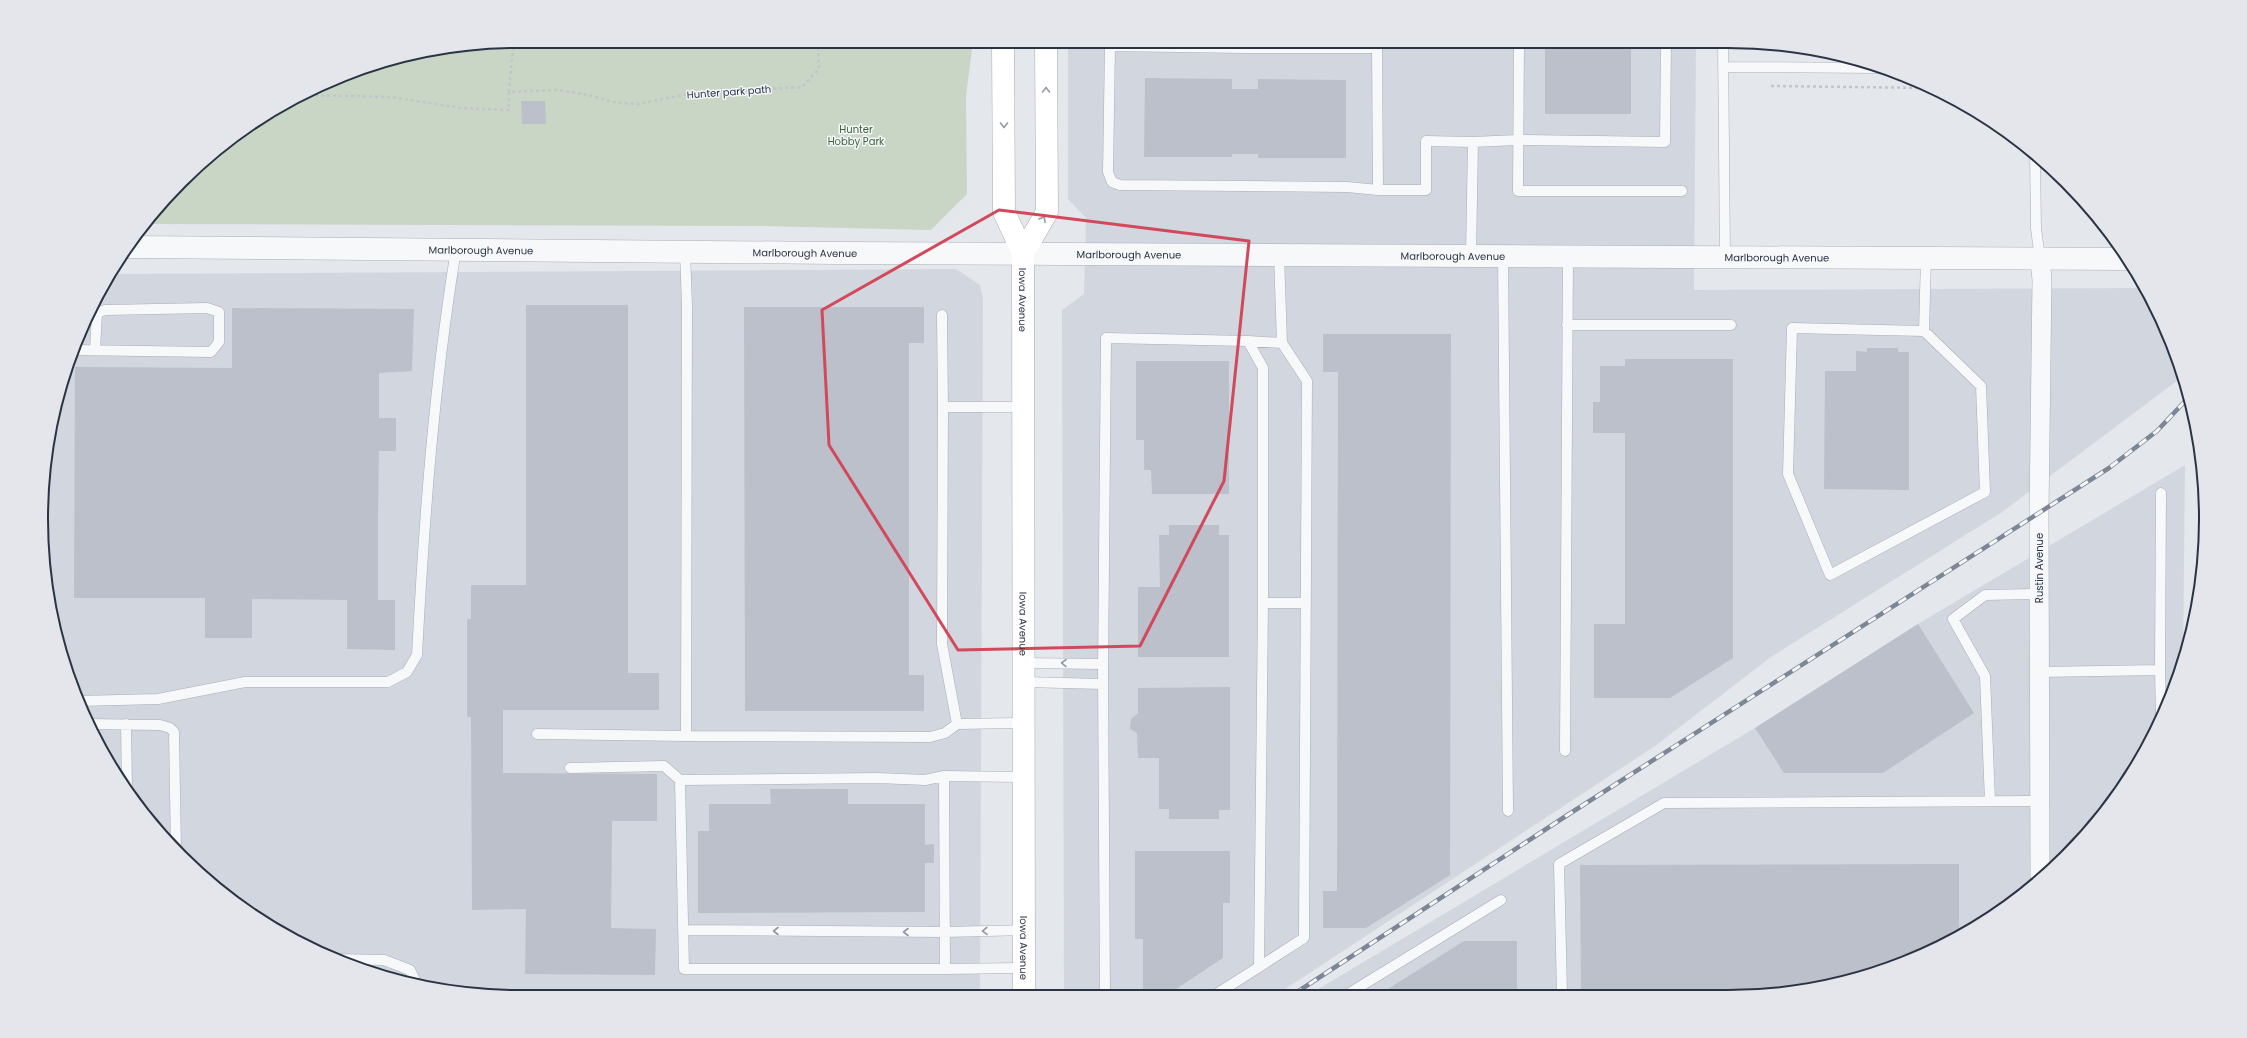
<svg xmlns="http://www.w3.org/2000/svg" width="2247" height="1038" font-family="Poppins,sans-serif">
<rect width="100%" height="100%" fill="#e4e7ec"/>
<path fill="#d2d6de" d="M 1068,41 L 1696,41 L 1694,290 L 2144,288 L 2170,336 L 2182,377 L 2002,512 L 1771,657 L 1655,746 L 1276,995 L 1064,995 L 1062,310 L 1084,294 L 1086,218 L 1068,199 Z
M 956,269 L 980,285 L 983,298 L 980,996 L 519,997 L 426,988 L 336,961 L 280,933 L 204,879 L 159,834 L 105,758 L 66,673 L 45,582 L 41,519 L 50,426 L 66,365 L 109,274 Z
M 2185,465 L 2183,656 L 2170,702 L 2107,810 L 2019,898 L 1911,961 L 1791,993 L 1310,994 L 1755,728 L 1918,624 Z"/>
<path fill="#c9d6c5" d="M 519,41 L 973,41 L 966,96 L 967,194 L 931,230 L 758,226 L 145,224 C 207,138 323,71 425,50 C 456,44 488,44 519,41 Z"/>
<path fill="#bbc0ca" d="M 1545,41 L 1631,41 L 1631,114 L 1545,114 Z
M 1145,78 L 1232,79 L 1232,89 L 1258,89 L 1258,79 L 1346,80 L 1346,158 L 1258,158 L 1258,154 L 1232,154 L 1232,157 L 1144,157 Z
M 521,101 L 545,101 L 546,124 L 522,124 Z
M 526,305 L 628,305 L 628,673 L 659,673 L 659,710 L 503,710 L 503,773 L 657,774 L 657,821 L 612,821 L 611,928 L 656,929 L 655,975 L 525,974 L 526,909 L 472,910 L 471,717 L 467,717 L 467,619 L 471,619 L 471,585 L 526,585 Z
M 744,307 L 924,307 L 924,343 L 909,343 L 909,675 L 924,675 L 924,711 L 745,711 Z
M 232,308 L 414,309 L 412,371 L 379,373 L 379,418 L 396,418 L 396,451 L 379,451 L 378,516 L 378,600 L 395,600 L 395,650 L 347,649 L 347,600 L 252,599 L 252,638 L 205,638 L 205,598 L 74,598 L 75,367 L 232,368 Z
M 1323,334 L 1451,334 L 1450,875 L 1366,928 L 1323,928 L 1323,891 L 1337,891 L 1338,372 L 1323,372 Z
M 1867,348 L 1898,348 L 1898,352 L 1909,352 L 1909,490 L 1824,489 L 1825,371 L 1856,371 L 1856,351 L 1867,352 Z
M 1625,359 L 1733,359 L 1733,658 L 1670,698 L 1594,698 L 1594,624 L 1625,624 L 1625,433 L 1593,433 L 1593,402 L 1600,402 L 1600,366 L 1625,366 Z
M 1136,361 L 1229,361 L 1229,494 L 1152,494 L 1151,470 L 1144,470 L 1144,440 L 1136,440 Z
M 1169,525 L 1219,525 L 1219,535 L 1229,535 L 1229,657 L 1138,657 L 1138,587 L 1160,587 L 1159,535 L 1169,535 Z
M 1918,624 L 1974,713 L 1883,773 L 1784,773 L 1755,728 Z
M 1230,687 L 1230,810 L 1219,810 L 1219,819 L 1169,819 L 1169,809 L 1159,809 L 1159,758 L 1138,758 L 1137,733 L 1130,729 L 1131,719 L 1138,713 L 1138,688 Z
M 770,789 L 848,789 L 848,804 L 925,804 L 925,845 L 934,844 L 934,863 L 925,863 L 925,912 L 698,913 L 698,831 L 709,831 L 709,804 L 771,804 Z
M 1135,851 L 1230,851 L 1230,903 L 1223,903 L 1223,958 L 1167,995 L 1162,990 L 1153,995 L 1143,995 L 1143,939 L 1135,939 Z
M 1959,864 L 1959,933 L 1911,961 L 1791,993 L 1581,994 L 1580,865 Z
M 1464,941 L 1517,941 L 1517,994 L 1380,994 Z"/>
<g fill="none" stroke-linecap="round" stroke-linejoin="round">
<g stroke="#a9aeb7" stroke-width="11">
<path id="service" d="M 1519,41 L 1518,191 L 1682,191
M 1723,41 L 1725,257
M 1246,43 L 1246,48 L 1377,48 L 1378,190 L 1426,190 L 1426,141 L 1473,142 L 1471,255
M 1246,48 L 1110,46 L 1108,172 L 1112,182 L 1120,185 L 1347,187 L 1378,190
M 1723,67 L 1879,68
M 1473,142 L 1517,140 L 1665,142 L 1666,41
M 2035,155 L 2036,228 L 2040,259
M 685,252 L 687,305 L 686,736 L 930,737 L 945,733 L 957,724 L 1024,723
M 1503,255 L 1508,811
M 942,315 L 943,407
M 1567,325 L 1731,325
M 1924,331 L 1981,386 L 1985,492 L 1830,575 L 1788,474 L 1792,328 L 1924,331 L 1926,258
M 1248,341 L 1282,343
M 73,350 L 211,352 L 219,342 L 219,312 L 207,308 L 105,310 L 97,313 L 95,350
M 1263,603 L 1306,603
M 1024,663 L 1103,664
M 2160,670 L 2161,717
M 2040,672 L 2160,670 L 2161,493
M 1024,682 L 1103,684
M 79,701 L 158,699 L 245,682 L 388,682 L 407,672 L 417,655 C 424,520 434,384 456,250
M 89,724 L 160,725 L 170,728 L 174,732 L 176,851
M 126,724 L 127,788
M 957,724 L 942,644 L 943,407 L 1023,407
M 537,734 L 686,736
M 1565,751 L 1568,255
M 570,768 L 664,766 L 680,780 L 878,778 L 925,780 L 944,776 L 1024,777
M 680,780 L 684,969 L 945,969 L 944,776
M 1990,801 L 1985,676 L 1953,619 L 1985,595 L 2039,594
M 683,930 L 945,932 L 1024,930
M 334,959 L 384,960 L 410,970 L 418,986
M 945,969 L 1024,968
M 1348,994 L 1501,900
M 1562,994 L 1559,864 L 1664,803 L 2040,801
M 1105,995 L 1103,671 L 1106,338 L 1248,341 L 1263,368 L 1263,603 L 1259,967 L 1304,938 L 1307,381 L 1282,343 L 1279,255
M 1215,995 L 1259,967"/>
</g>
<g stroke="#a9aeb7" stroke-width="20">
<path id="minor" d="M 2040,877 L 2039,515 L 2042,280 L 2040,259"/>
</g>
<g stroke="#a9aeb7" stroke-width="23">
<g id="tertiary">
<path id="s1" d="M 129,247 L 837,253 L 2128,259"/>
</g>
</g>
<g stroke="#a3abb8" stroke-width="23">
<g id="primary">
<path id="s2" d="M 1003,41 L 1004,212 L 1023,253 L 1024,995"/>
<path d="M 1023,253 L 1047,212 L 1046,41"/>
</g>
</g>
<path stroke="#c2c5cb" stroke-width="2.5" stroke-dasharray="3 3" stroke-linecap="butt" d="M 1771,86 L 1931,88
M 509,92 L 512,57 L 515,41
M 303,95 L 391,97 L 461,108 L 509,110 L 509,92 L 557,90 L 589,95 L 613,102 L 638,104 L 688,94 L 802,87 L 819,69 L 818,41"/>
<use href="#service" stroke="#f7f8fa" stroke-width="10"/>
<use href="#minor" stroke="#f7f8fa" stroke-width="19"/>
<use href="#tertiary" stroke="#f7f8fa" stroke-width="22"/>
<use href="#primary" stroke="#fff" stroke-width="22"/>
<g stroke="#7d8696" stroke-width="4.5">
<path id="rail" d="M 1294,994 L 1566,816 L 2109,468 L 2157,431 L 2188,398"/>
</g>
<use href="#rail" stroke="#f4f6f9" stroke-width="3" stroke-dasharray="9" stroke-linecap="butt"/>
</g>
<defs><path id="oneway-chevron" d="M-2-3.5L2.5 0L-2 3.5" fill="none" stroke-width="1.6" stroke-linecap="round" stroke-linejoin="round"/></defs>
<g stroke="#959aa2">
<use href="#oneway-chevron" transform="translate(1046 90) rotate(-90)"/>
<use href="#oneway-chevron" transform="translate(1004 125) rotate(90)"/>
<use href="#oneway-chevron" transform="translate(1043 219) rotate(-60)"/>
</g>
<g stroke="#9196a0">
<use href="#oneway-chevron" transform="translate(1064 663) rotate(-179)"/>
<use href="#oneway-chevron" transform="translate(776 931) rotate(-180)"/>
<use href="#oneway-chevron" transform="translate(985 931) rotate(178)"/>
<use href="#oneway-chevron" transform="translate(906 932) rotate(-180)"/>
</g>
<path fill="none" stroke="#d1495b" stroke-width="3" stroke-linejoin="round" d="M 999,210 L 1249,241 L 1224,481 L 1140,646 L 958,650 L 829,445 L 822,310 Z"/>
<g text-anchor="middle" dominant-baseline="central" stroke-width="3" stroke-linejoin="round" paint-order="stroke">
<g font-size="10" fill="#2b3445" stroke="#f4f6f9">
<text transform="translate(729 92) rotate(-4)">Hunter park path</text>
<text stroke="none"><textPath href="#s1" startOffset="352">Marlborough Avenue</textPath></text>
<text stroke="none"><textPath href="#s1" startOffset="676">Marlborough Avenue</textPath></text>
<text stroke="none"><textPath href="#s1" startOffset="1000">Marlborough Avenue</textPath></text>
<text stroke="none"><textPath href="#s1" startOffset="1324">Marlborough Avenue</textPath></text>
<text stroke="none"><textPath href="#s1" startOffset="1648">Marlborough Avenue</textPath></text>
<text stroke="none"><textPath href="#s2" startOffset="263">Iowa Avenue</textPath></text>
<text transform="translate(2039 568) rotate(-90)">Rustin Avenue</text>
<text stroke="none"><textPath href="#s2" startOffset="587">Iowa Avenue</textPath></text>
<text stroke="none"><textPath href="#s2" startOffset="911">Iowa Avenue</textPath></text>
</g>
<g font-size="10" fill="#3f6138" stroke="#f4f6f9">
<text x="856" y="129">Hunter<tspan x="856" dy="12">Hobby Park</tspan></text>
</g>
</g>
<path d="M0 0H2247V1038H0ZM519 48H1728A471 471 0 0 1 2199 519V519A471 471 0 0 1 1728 990H519A471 471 0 0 1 48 519V519A471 471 0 0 1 519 48Z" fill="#e4e6eb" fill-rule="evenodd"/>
<path fill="none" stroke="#2b3445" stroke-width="2" d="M519 48H1728A471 471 0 0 1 2199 519V519A471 471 0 0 1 1728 990H519A471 471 0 0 1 48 519V519A471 471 0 0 1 519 48Z"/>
</svg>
